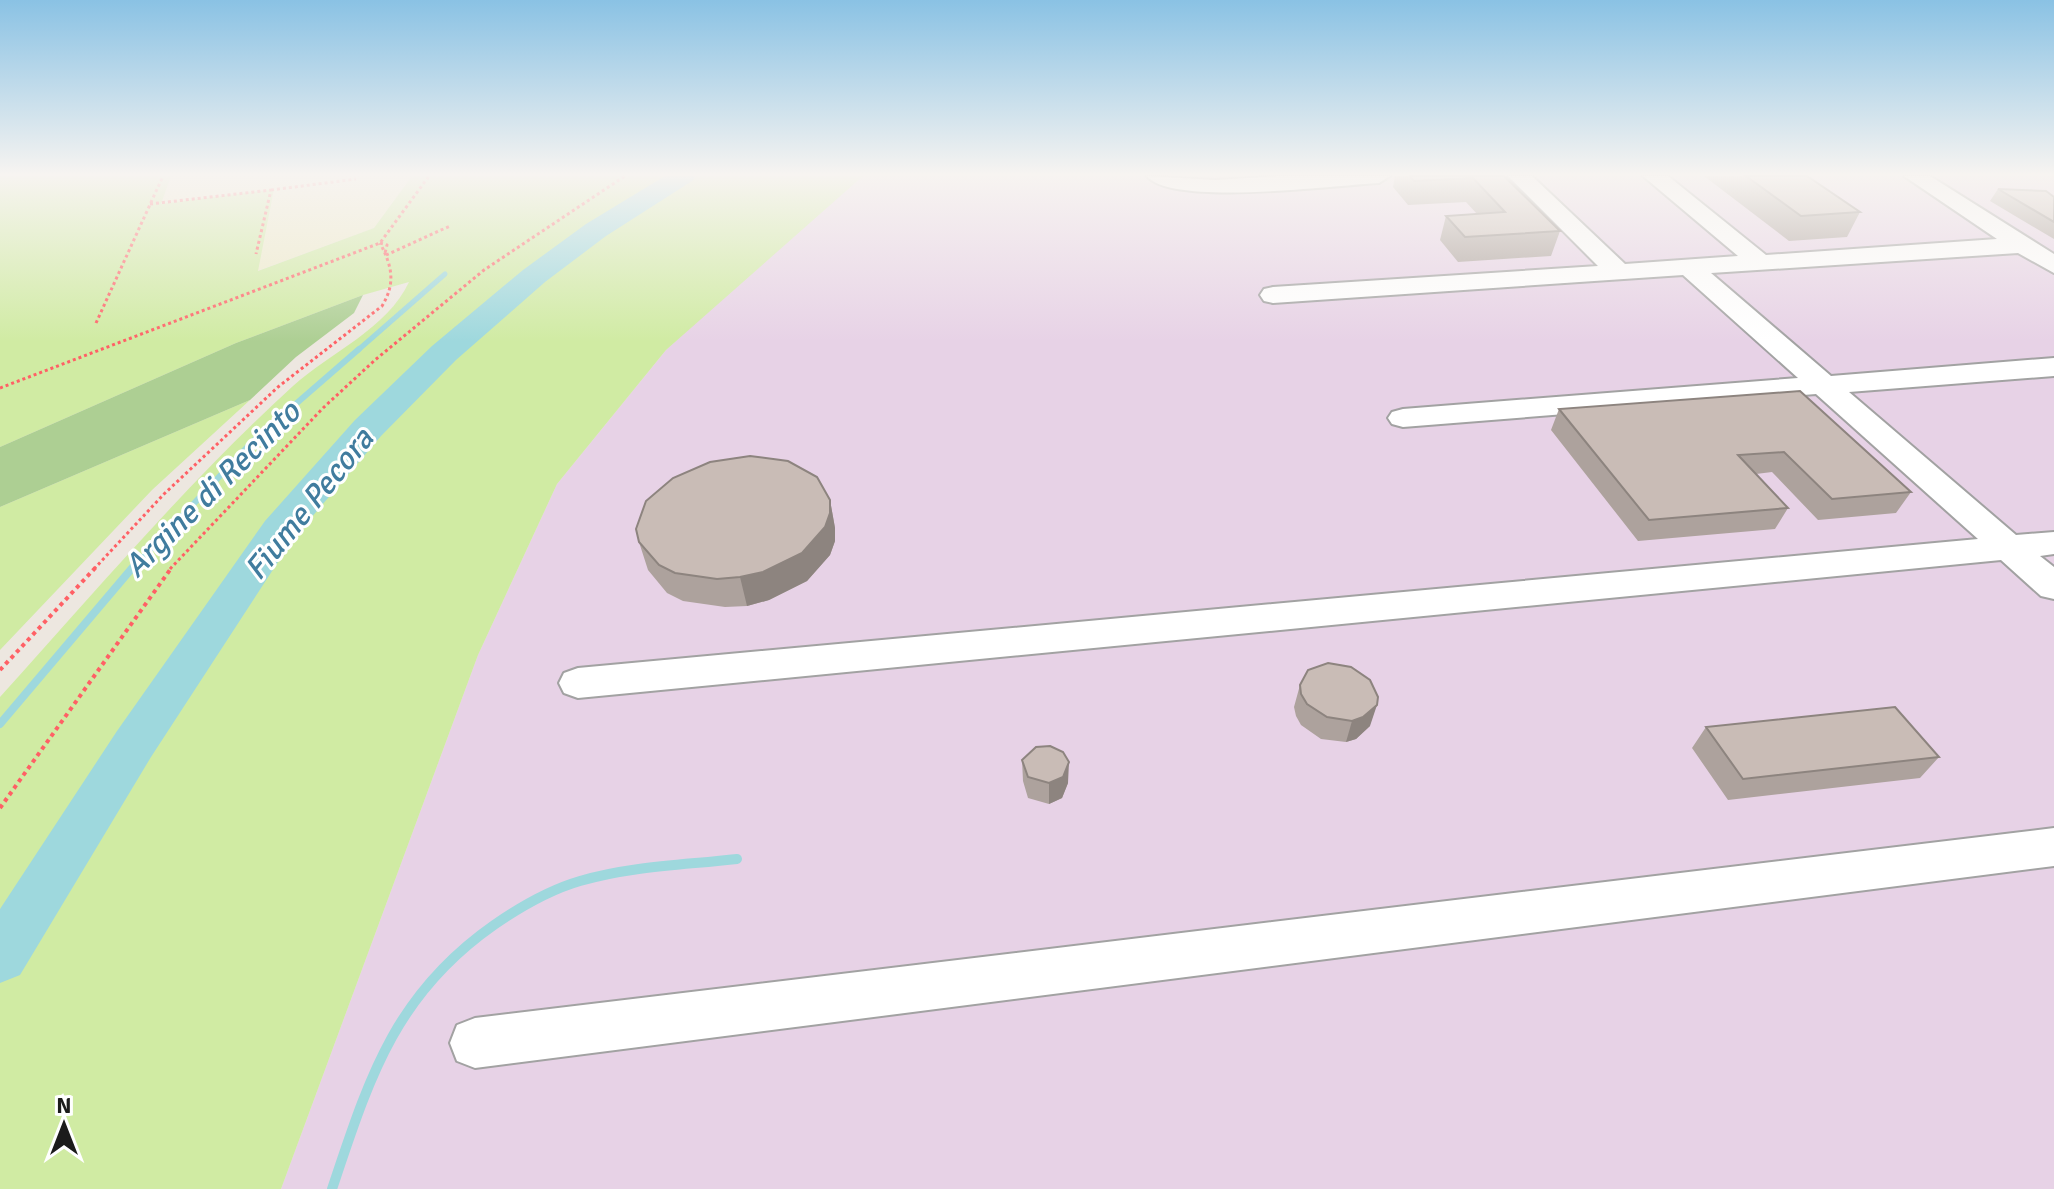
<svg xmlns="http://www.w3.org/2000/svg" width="2054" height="1189" font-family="Signika,sans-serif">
<rect width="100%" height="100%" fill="#ede7e0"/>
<path fill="#e7d2e6" d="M 863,176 L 2054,176 L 2054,1189 L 281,1189 L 478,655 L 557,484 L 666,350 L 824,207 Z"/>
<path fill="#eeebca" d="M 171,176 L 412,176 L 374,228 L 257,271 L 160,204 Z"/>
<path fill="#d0eba3" d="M 0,176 L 171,176 L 161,204 L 274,189 L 258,271 L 374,228 L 412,176 L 863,176 L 666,350 L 557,484 L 478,655 L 281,1189 L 0,1189 L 0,697 C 95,592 188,482 293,386 C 331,352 387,329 409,282 L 363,295 L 236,343 L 0,447 Z
M 250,400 L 152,490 L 0,650 L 0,507 Z"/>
<path fill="#adcf93" d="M 363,295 L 354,313 L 296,357 L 250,400 L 0,507 L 0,447 L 236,343 Z"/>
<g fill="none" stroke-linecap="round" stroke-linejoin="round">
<path stroke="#9ed8dd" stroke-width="5" d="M 357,351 L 445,274"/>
<path stroke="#9ed8dd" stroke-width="6" d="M 132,569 L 252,442 L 359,349"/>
<path stroke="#9ed8dd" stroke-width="8" d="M 0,724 L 133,567"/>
<path stroke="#9ed8dd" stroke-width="10" d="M 332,1189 C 369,1079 394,995 494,925 C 520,907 549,890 580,881 C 631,866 685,865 737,859"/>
<path fill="#9ed8dd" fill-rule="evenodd" d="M 665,176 L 696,176 L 692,181 L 606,236 L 545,282 L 456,360 L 381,436 L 293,539 L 151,757 L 20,975 L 0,983 L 0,909 L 117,731 L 265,521 L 355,420 L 432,346 L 523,270 L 586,224 Z"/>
<g stroke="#a2a2a2" stroke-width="4">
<path id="minor" d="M 1147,176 L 1215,180 L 1279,176 L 1390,176 L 1379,183 C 1337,185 1171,207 1147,176 Z
M 1508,176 L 1532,176 L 1625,264 L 1738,256 L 1643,176 L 1668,176 L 1766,255 L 1997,239 L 1904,176 L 1930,176 L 2054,254 L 2054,273 L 2018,253 L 1711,273 L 1831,376 L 2054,358 L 2054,376 L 1849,392 L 2016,535 L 2054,532 L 2054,554 L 2040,556 L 2054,567 L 2054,599 L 2041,596 L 2001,560 L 578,698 L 564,693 L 559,683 L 564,673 L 578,668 L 1978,539 L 1816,394 L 1403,427 L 1392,424 L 1388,418 L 1392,412 L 1403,409 L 1798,378 L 1683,275 L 1273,303 L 1264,301 L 1260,295 L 1264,289 L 1273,287 L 1598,266 Z
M 2054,828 L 2054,866 L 475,1068 L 457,1061 L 450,1043 L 457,1025 L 475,1018 Z"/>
</g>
<path stroke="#ff6065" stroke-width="3" stroke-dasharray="3 3" stroke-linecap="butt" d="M 271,190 L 356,179
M 150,204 L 271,190 L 256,254
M 380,243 L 387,245 L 385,253
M 386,255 L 450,226
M 96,323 L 163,176
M 0,388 L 380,243 L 429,176
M 94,569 L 164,494 L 278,387 L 382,306 C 396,283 392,266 380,243
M 170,569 L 323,408 L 375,360 L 484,270 L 625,176"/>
<path stroke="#ff6065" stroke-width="4" stroke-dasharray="4 4" stroke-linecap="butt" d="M 0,670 L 96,567
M 0,808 L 172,567"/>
<use href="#minor" fill="#fff" fill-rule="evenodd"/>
</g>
<path fill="#ada29d" d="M 1395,176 L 1504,176 L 1560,231 L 1551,256 L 1458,262 L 1440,240 L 1446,216 L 1477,214 L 1466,202 L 1408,205 L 1393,187 Z
M 1704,176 L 1807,176 L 1860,212 L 1847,237 L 1789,241 Z
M 1998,189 L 2054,197 L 2054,239 L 1990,201 Z
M 1800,391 L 1911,492 L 1896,513 L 1818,520 L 1772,472 L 1756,474 L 1788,508 L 1775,529 L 1638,541 L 1551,430 L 1559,409 Z
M 830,500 L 835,528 L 835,541 L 830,555 L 807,581 L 769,600 L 747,606 L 725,607 L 683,601 L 667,593 L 648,570 L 639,542 Z
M 1300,685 L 1370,726 L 1356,739 L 1346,742 L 1321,739 L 1301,725 L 1296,716 L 1294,707 Z
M 1706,727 L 1939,757 L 1920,778 L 1728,800 L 1692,748 Z
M 1022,760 L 1068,783 L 1062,798 L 1049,804 L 1028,798 L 1023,781 Z"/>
<path fill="#8d847f" d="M 830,500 L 835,528 L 835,541 L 830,555 L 807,581 L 769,600 L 747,606 L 740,577 Z
M 1377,705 L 1370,726 L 1356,739 L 1346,742 L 1352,721 Z
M 1069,762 L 1068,783 L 1062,798 L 1049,804 L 1049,783 Z"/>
<path fill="#c9bcb6" stroke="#8d847f" stroke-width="2" d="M 1410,176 L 1504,176 L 1560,231 L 1465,237 L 1446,216 L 1505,212 L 1473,178 L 1414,181 Z
M 1746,176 L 1807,176 L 1860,212 L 1801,216 Z
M 1998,189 L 2046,191 L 2054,197 L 2054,222 Z
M 1800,391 L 1911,492 L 1832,499 L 1784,452 L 1738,455 L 1788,508 L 1649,520 L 1559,409 Z
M 750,456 L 788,461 L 817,477 L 830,500 L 830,513 L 825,527 L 802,553 L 763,572 L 740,577 L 717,579 L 675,573 L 659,565 L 639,542 L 636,529 L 646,501 L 673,478 L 710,462 Z
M 1328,663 L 1351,667 L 1370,680 L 1378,697 L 1377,705 L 1363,717 L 1352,721 L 1327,717 L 1307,704 L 1301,694 L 1300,685 L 1308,670 Z
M 1895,707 L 1939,757 L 1743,779 L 1706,727 Z
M 1050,746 L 1063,752 L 1069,762 L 1063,777 L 1049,783 L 1028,777 L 1022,760 L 1036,747 Z"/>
<linearGradient id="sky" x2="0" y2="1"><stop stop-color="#8ac2e4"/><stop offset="0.51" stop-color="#f7f4f1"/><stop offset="1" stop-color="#f7f4f1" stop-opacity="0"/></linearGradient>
<rect width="2054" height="342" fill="url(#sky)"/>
<g text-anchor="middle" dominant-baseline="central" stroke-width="6" stroke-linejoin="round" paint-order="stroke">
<g font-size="32" font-style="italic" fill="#407c9e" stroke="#fff">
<text transform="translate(212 489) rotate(-45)">Argine di Recinto</text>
<text transform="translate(309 504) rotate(-51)">Fiume Pecora</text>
</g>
</g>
<g transform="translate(64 1125)" stroke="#ffffff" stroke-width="6" paint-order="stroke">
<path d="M0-6L14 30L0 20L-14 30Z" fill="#1b1b1b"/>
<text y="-12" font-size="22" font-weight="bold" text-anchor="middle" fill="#1b1b1b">N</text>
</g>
</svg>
